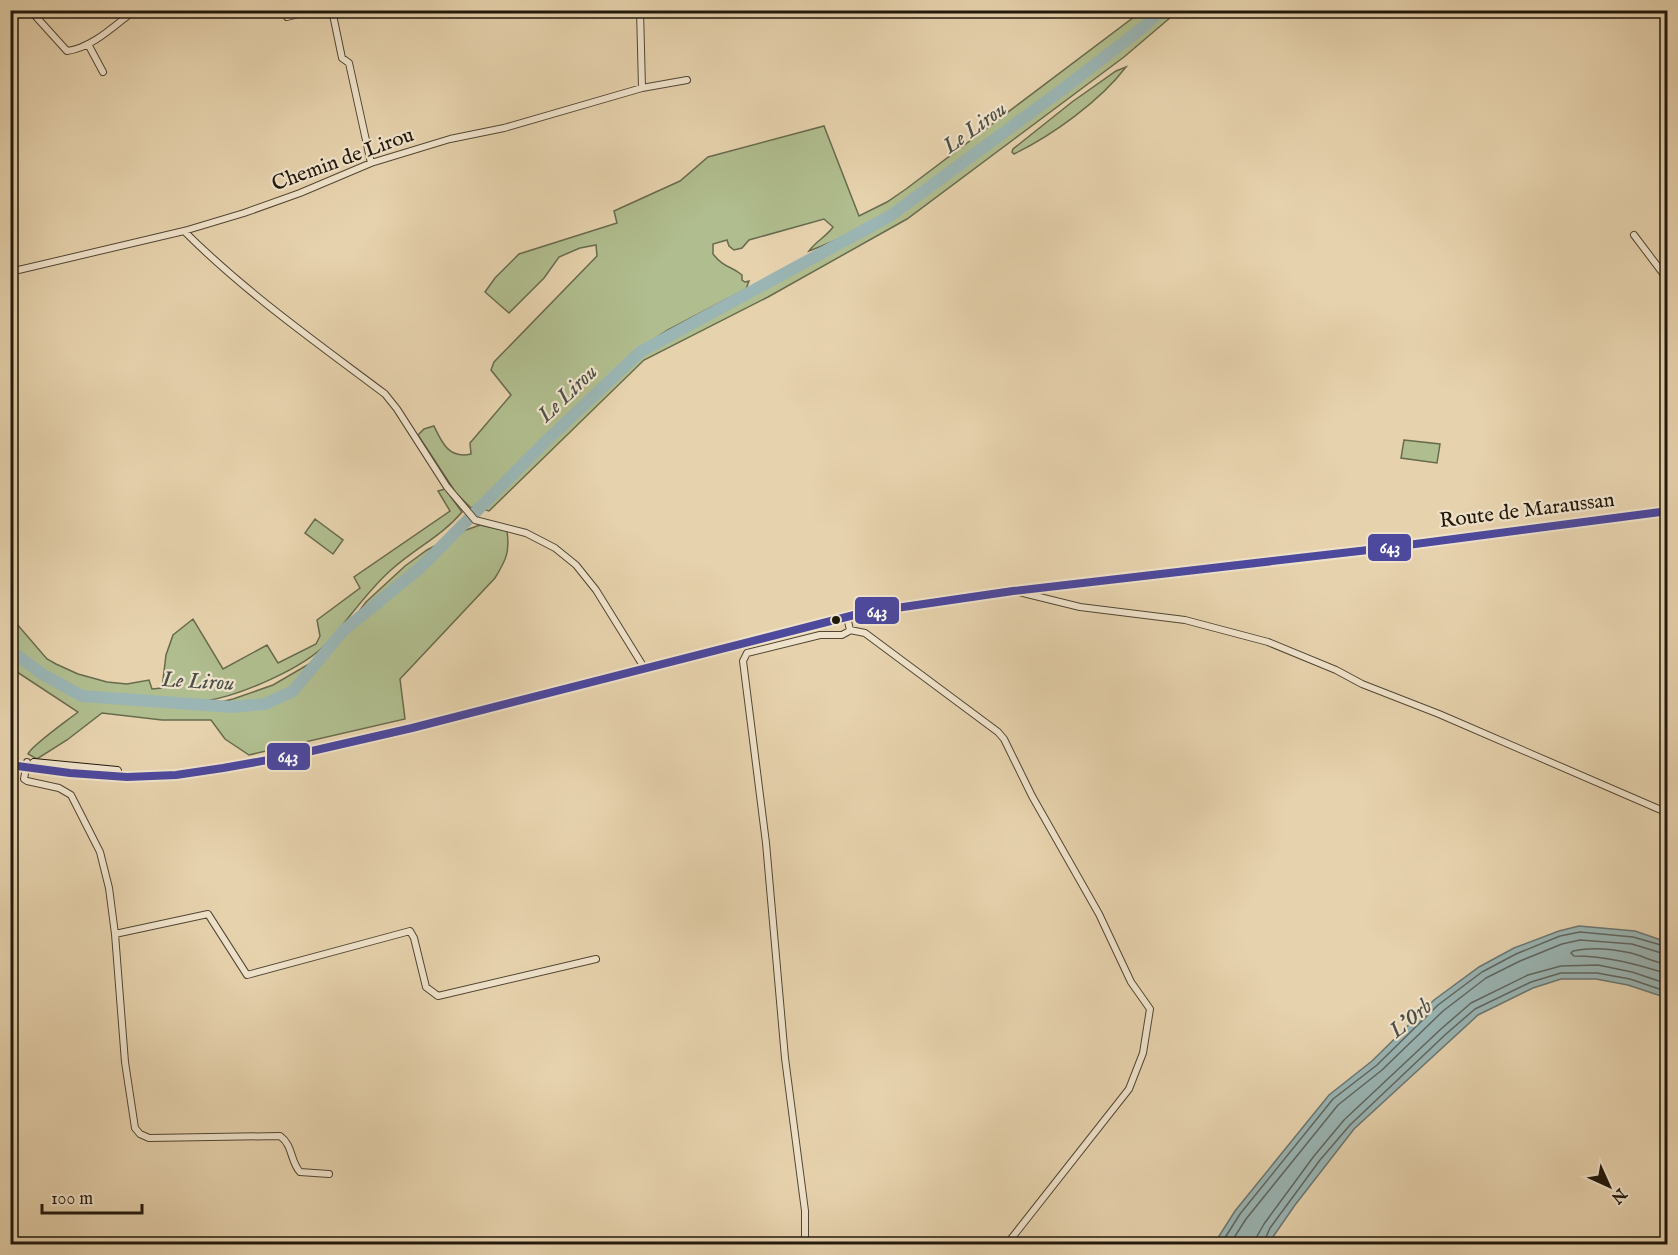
<svg xmlns="http://www.w3.org/2000/svg" width="1678" height="1255" font-family="'IM FELL English',serif">
<rect width="100%" height="100%" fill="#e6d2ad"/>
<filter id="stains"><feTurbulence type="fractalNoise" baseFrequency=".00333" numOctaves="4"/><feColorMatrix values="0 0 0 0 .2 0 0 0 0 .09 0 0 0 0 .02 0 0 0 .5 -.17"/></filter>
<radialGradient id="worn" r=".72"><stop offset=".6" stop-color="#630" stop-opacity="0"/><stop offset="1" stop-color="#630" stop-opacity=".3"/></radialGradient>
<path fill="#b0bd8e" stroke="#686a4d" stroke-width="1.5" d="M 1142,11 L 1156,11 C 1120,46 1078,74 1038,104 C 968,157 892,221 809,251 C 816,241 826,237 833,227 L 824,219 L 749,240 L 742,248 L 734,250 L 729,246 L 727,240 L 713,244 L 713,254 C 725,269 730,265 742,275 L 742,280 L 745,282 L 749,281 L 746,289 L 668,330 L 638,349 L 478,505 L 471,508 L 456,493 L 418,435 L 424,429 L 434,426 C 442,443 449,459 471,454 L 470,443 L 511,395 L 491,370 L 494,362 L 597,256 L 596,245 L 580,248 L 559,257 L 544,278 L 509,313 L 485,292 L 495,278 L 519,254 L 617,223 L 614,211 L 680,181 L 708,157 L 824,126 L 859,216 L 887,202 L 906,189 Z
M 1162,11 L 1178,11 L 1124,57 L 907,219 L 768,297 L 644,360 L 489,511 L 482,509 L 546,444 L 643,354 L 799,263 L 895,215 L 1026,120 L 1139,34 Z
M 1126,67 C 1100,101 1053,135 1014,154 L 1012,152 L 1013,149 L 1072,102 L 1116,71 Z
M 1404,440 L 1440,444 L 1437,463 L 1401,458 Z
M 445,489 L 462,512 C 442,536 414,549 391,570 C 367,591 349,619 328,642 C 305,668 239,696 205,701 L 87,697 L 87,700 L 200,707 L 233,699 L 273,685 L 328,653 L 366,602 L 405,566 L 427,550 L 463,531 L 480,525 L 507,531 C 510,552 506,560 495,578 L 400,679 L 405,719 L 249,755 L 225,739 L 211,720 L 162,720 L 102,713 L 67,740 L 37,759 L 28,754 C 31,746 68,720 78,712 L 11,668 L 10,616 L 47,659 L 56,664 L 78,674 L 107,682 L 127,684 L 149,680 L 152,689 L 162,688 L 166,655 L 173,635 L 193,619 L 223,669 L 267,645 L 278,663 L 316,644 L 320,636 L 317,620 L 360,588 L 354,577 L 450,511 L 438,491 Z
M 315,519 L 343,540 L 333,554 L 305,533 Z"/>
<path fill="#9ab5b4" stroke="#6a7671" stroke-width="1.5" d="M 1579,926 L 1635,931 L 1667,942 L 1667,998 L 1628,985 L 1596,979 L 1561,979 L 1533,988 L 1478,1015 L 1354,1129 L 1295,1205 L 1268,1244 L 1214,1244 L 1235,1211 L 1329,1095 L 1372,1061 L 1434,1000 L 1479,967 L 1514,948 L 1559,931 Z"/>
<g fill="none" stroke-linecap="round" stroke-linejoin="round">
<path stroke="#5e6660" stroke-width="1.5" d="M 1668,964 C 1655,963 1643,956 1631,953 C 1613,949 1591,947 1573,951 L 1571,953 L 1574,956 C 1607,956 1636,964 1668,974
M 1221,1244 L 1240,1214 L 1333,1099 L 1377,1065 L 1438,1005 L 1482,972 L 1516,954 L 1560,936 L 1580,932 L 1633,937 L 1668,947
M 1230,1244 L 1246,1219 L 1338,1105 L 1382,1070 L 1443,1011 L 1486,978 L 1520,961 L 1562,944 L 1580,940 L 1632,944 L 1668,955
M 1255,1244 L 1256,1238 L 1264,1224 L 1314,1156 L 1344,1120 L 1441,1029 L 1471,1003 L 1528,975 L 1561,966 L 1598,965 L 1632,972 L 1668,984
M 1263,1244 L 1270,1228 L 1320,1160 L 1350,1125 L 1446,1034 L 1475,1009 L 1531,982 L 1561,973 L 1597,973 L 1630,979 L 1668,992"/>
<path stroke="#9ab5b4" stroke-width="12" d="M 10,650 L 42,674 L 82,696 L 232,707 L 265,704 L 293,691 L 343,631 L 421,567 L 545,442 L 640,352 L 890,216 L 1063,89 L 1146,25 L 1160,10"/>
<g stroke="#524634" stroke-width="8">
<path id="minor" d="M 30,10 L 67,51 C 92,48 115,25 135,10
M 332,10 L 342,58 L 349,63 L 371,163
M 640,10 L 642,88
M 287,17 L 314,10
M 88,44 L 103,72
M 184,231 C 245,292 316,342 385,394 L 397,409 L 447,487 L 475,520 L 526,533 L 555,548 L 576,565 L 596,590 L 645,669
M 1634,235 L 1668,280
M 10,272 L 184,231 L 244,213 L 300,193 L 371,163 L 450,139 L 504,128 L 642,88 L 687,80
M 1019,592 L 1080,607 L 1185,620 L 1268,642 L 1336,670 L 1362,684 L 1439,714 L 1668,813
M 847,617 L 850,630 L 865,633 L 998,732 L 1004,739 L 1032,796 L 1099,914 L 1131,982 L 1150,1009 L 1143,1053 L 1129,1089 L 1007,1244
M 27,762 L 24,779 L 27,781 L 59,788 L 71,795 L 100,852 L 109,888 L 115,934 L 125,1062 L 135,1128 L 140,1134 L 149,1138 L 280,1136 C 293,1145 290,1161 300,1172 L 329,1174
M 115,934 L 208,914 L 247,975 L 410,931 L 414,938 L 426,987 L 438,996 L 596,959
M 805,1244 L 805,1211 L 785,1058 L 766,843 L 743,661 L 747,653 L 820,635 L 842,635 L 851,630"/>
</g>
<g stroke="#21180c" stroke-width="10">
<path id="secondary" d="M 34,763 L 117,771
M 10,765 L 70,773 L 127,777 L 176,775 L 223,768 L 290,756 L 412,728 L 862,613 L 1013,591 L 1377,549 L 1668,511"/>
</g>
<use href="#minor" stroke="#efe2ca" stroke-width="6"/>
<use href="#secondary" stroke="#efe2ca" stroke-width="8"/>
<g stroke="#efe2ca" stroke-width="12">
<path id="bus-1" d="M 10,765 L 70,773 L 127,777 L 176,775 L 223,768 L 290,756 L 412,728 L 862,613 L 1013,591 L 1377,549 L 1668,511"/>
</g>
<use href="#bus-1" stroke="#4d499d" stroke-width="8"/>
</g>
<circle fill="#21180c" stroke="#efe2ca" stroke-width="2" cx="836" cy="620" r="5"/>
<g text-anchor="middle" dominant-baseline="central" stroke-width="4.5" stroke-linejoin="round" paint-order="stroke">
<g font-size="21" fill="#21180c" stroke="#efe2ca">
<text transform="translate(343 160) rotate(-20)">Chemin de Lirou</text>
<text transform="translate(1527 511) rotate(-7)">Route de Maraussan</text>
</g>
<g font-size="22" font-style="italic" fill="#4b4f47" stroke="#efe2ca">
<text transform="translate(975 128) rotate(-36)">Le Lirou</text>
<text transform="translate(568 394) rotate(-44)">Le Lirou</text>
<text transform="translate(198 682) rotate(3)">Le Lirou</text>
<text transform="translate(1411 1019) rotate(-39)">L'Orb</text>
</g>
</g>
<g stroke="#efe2ca" stroke-width="2">
<rect x="1367" y="533" width="45" height="29" rx="6" fill="#4d499d"/>
<rect x="854" y="596" width="46" height="29" rx="6" fill="#4d499d"/>
<rect x="266" y="742" width="45" height="29" rx="6" fill="#4d499d"/>
</g>
<g font-size="16" text-anchor="middle" font-weight="bold" fill="#fff">
<text x="1390" y="553">643</text>
<text x="877" y="617">643</text>
<text x="288" y="762">643</text>
</g>
<rect width="1678" height="1255" fill="none" stroke="#e6d2ad" stroke-width="36"/>
<rect x="12" y="12" width="1654" height="1231" fill="none" stroke="#21180c" stroke-width="3"/>
<rect x="18" y="18" width="1642" height="1219" fill="none" stroke="#21180c" stroke-width="1.5"/>
<g transform="translate(1609 1186) rotate(135)" stroke="#efe2ca" stroke-width="4.5" paint-order="stroke">
<path d="M0-4.5L10 22L0 15L-10 22Z" fill="#21180c"/>
<text y="-9" font-size="16" font-weight="bold" text-anchor="middle" fill="#21180c">N</text>
</g>
<path d="M42 1204v9h100v-9" fill="none" stroke="#21180c" stroke-width="3"/>
<text x="51" y="1204" font-size="18" fill="#21180c" stroke="#efe2ca" stroke-width="4.5" paint-order="stroke">100 m</text>
<rect width="100%" height="100%" filter="url(#stains)"/>
<rect width="100%" height="100%" fill="url(#worn)"/>
</svg>
